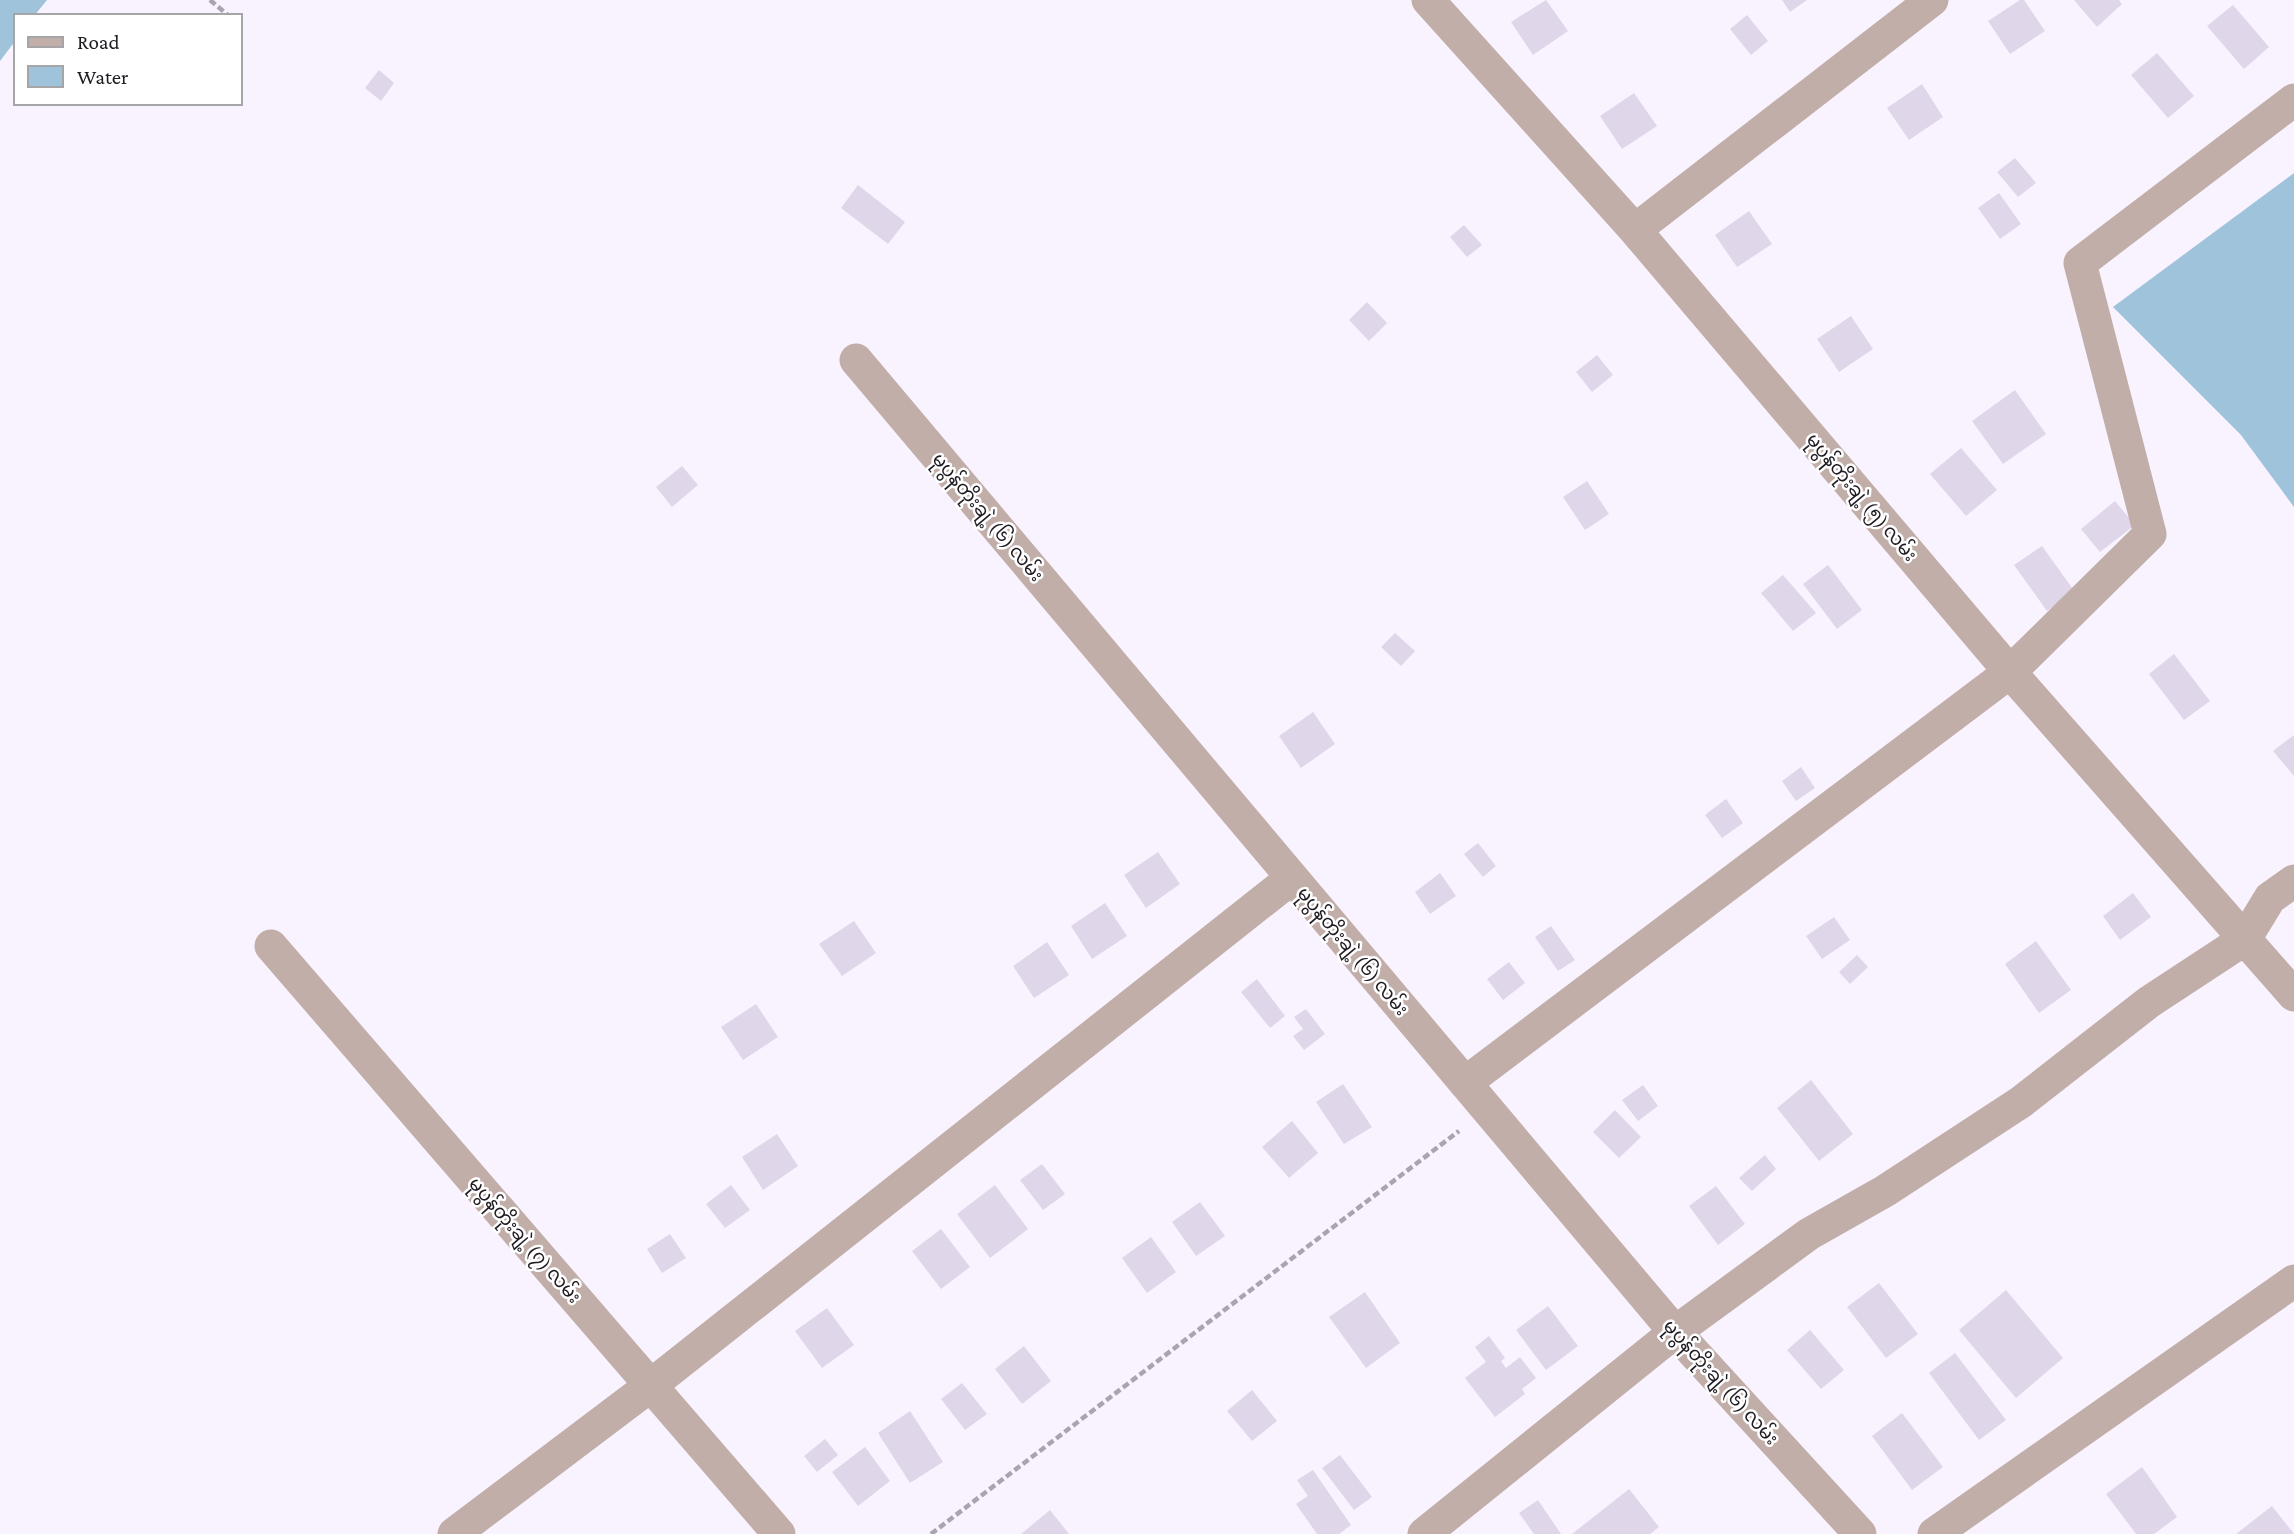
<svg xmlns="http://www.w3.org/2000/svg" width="2294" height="1534" font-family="'Crimson Pro','Noto Sans Myanmar',serif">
<rect width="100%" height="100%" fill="#f9f3ff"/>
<path fill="#9ec3da" d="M 0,0 L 47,0 L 34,16 L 16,16 L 16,40 L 0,61 Z
M 2294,173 L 2294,507 L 2241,435 L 2113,307 Z"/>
<path fill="#dfd6e9" d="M 1546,0 L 1568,31 L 1533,55 L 1511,22 Z
M 1782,0 L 1807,0 L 1790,12 Z
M 2020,0 L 2024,0 L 2045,31 L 2010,54 L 1988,21 Z
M 2074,0 L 2119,0 L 2122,4 L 2097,27 Z
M 2233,5 L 2269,47 L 2244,69 L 2207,26 Z
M 1747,15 L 1768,41 L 1751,55 L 1730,29 Z
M 2157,53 L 2194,96 L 2168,118 L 2131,75 Z
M 379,70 L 394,83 L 381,101 L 365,88 Z
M 1922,84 L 1943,117 L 1909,140 L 1887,108 Z
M 1634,93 L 1657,126 L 1622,149 L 1600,116 Z
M 2015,158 L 2036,183 L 2018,197 L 1997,172 Z
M 858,185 L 905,222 L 888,244 L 841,208 Z
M 1999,193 L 2021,224 L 2000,239 L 1978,208 Z
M 1749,211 L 1772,244 L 1737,267 L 1715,235 Z
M 1464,225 L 1482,245 L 1467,257 L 1450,237 Z
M 1367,302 L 1387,323 L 1369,341 L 1349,320 Z
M 1851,316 L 1873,349 L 1839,372 L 1817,339 Z
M 1597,355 L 1613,375 L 1592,392 L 1576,372 Z
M 2015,390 L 2046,434 L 2003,464 L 1972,421 Z
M 1961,448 L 1997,490 L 1966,516 L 1930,474 Z
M 682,466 L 698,485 L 672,507 L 656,487 Z
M 1587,481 L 1609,514 L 1585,530 L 1563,497 Z
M 2115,501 L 2135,525 L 2100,552 L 2081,529 Z
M 2042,546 L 2075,592 L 2047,611 L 2014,565 Z
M 1828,565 L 1862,610 L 1837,629 L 1803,584 Z
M 1783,575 L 1816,613 L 1793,631 L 1761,593 Z
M 1395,633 L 1415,651 L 1401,666 L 1381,647 Z
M 2174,654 L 2210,701 L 2184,720 L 2149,674 Z
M 1313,712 L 1335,744 L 1301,768 L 1279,736 Z
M 2294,735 L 2294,776 L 2273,751 Z
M 1801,767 L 1815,788 L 1796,801 L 1782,781 Z
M 1726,799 L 1743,823 L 1722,838 L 1705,815 Z
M 1478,843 L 1496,866 L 1483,877 L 1464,854 Z
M 1158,852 L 1180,884 L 1146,908 L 1124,875 Z
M 1440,873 L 1456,896 L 1430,914 L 1415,892 Z
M 2133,893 L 2151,917 L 2120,940 L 2103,916 Z
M 1105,903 L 1127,936 L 1092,959 L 1071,926 Z
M 1834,917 L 1850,940 L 1822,959 L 1806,936 Z
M 854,921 L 876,953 L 842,976 L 819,944 Z
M 1551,926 L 1575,960 L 1558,971 L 1535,937 Z
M 2036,941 L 2071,990 L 2039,1013 L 2005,964 Z
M 1047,942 L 1069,975 L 1034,998 L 1013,966 Z
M 1857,955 L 1868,967 L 1850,984 L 1839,972 Z
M 1509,962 L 1525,983 L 1503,1000 L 1487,979 Z
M 1257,979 L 1285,1016 L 1270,1028 L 1241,992 Z
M 756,1004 L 778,1037 L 743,1060 L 721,1027 Z
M 1306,1009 L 1325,1034 L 1304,1050 L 1293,1036 L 1303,1029 L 1294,1017 Z
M 1811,1080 L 1853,1134 L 1819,1161 L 1777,1108 Z
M 1343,1084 L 1372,1127 L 1344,1144 L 1316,1102 Z
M 1643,1085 L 1658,1106 L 1638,1121 L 1622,1100 Z
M 1615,1110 L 1641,1137 L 1619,1158 L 1593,1132 Z
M 1292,1121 L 1318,1153 L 1289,1178 L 1262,1147 Z
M 777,1134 L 798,1166 L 763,1190 L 742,1157 Z
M 1765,1155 L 1776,1169 L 1752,1191 L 1739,1178 Z
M 1042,1164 L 1065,1194 L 1043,1210 L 1020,1180 Z
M 731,1185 L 750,1210 L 725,1228 L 706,1204 Z
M 995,1185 L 1028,1229 L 990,1258 L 957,1214 Z
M 1716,1186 L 1745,1224 L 1718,1245 L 1689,1206 Z
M 1200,1202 L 1225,1236 L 1196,1256 L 1172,1222 Z
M 941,1229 L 970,1267 L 941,1289 L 912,1251 Z
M 670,1234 L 686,1258 L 662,1273 L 647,1249 Z
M 1151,1237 L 1176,1272 L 1147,1293 L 1122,1258 Z
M 1879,1283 L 1918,1334 L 1886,1358 L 1847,1307 Z
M 2006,1290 L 2063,1358 L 2016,1398 L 1959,1330 Z
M 1365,1292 L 1400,1343 L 1366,1368 L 1329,1317 Z
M 1548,1306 L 1578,1346 L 1546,1370 L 1516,1330 Z
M 827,1308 L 854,1345 L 822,1368 L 795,1331 Z
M 1810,1330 L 1844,1370 L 1821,1389 L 1787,1350 Z
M 1489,1336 L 1505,1358 L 1501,1361 L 1506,1368 L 1520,1357 L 1536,1378 L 1522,1389 L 1525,1394 L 1495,1417 L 1465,1378 L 1486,1362 L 1475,1347 Z
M 1024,1346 L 1051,1381 L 1022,1404 L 995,1369 Z
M 1955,1353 L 2006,1420 L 1979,1440 L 1929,1373 Z
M 962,1383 L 987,1414 L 965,1430 L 941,1399 Z
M 1252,1390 L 1277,1421 L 1252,1441 L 1227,1411 Z
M 910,1411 L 943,1462 L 910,1483 L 878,1433 Z
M 1902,1413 L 1943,1467 L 1912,1490 L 1872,1436 Z
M 825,1439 L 838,1455 L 817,1472 L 804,1456 Z
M 865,1447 L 890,1481 L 858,1506 L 832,1472 Z
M 1340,1455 L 1372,1497 L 1354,1510 L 1322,1468 Z
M 2142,1467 L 2177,1517 L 2154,1534 L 2136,1534 L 2106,1494 Z
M 1313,1470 L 1351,1525 L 1339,1534 L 1317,1534 L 1296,1504 L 1308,1496 L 1297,1480 Z
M 1629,1489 L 1659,1527 L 1650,1534 L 1572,1534 Z
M 1538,1500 L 1561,1534 L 1534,1534 L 1519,1513 Z
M 2272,1506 L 2294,1534 L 2236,1534 Z
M 1050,1510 L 1069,1534 L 1021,1534 Z"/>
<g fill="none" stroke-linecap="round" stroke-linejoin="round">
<path stroke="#aaa4ae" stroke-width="4.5" stroke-dasharray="7 3.5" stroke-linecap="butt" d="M 210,0 L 229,16
M 931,1534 L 1459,1131"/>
<path stroke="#c1aea8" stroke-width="33" d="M 1428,0 L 1635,230 L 2010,672 L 2294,995
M 1635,230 L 1932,0
M 856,360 L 1675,1332 L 1860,1534
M 271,946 L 779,1534
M 1465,1083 L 2010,672 L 2150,534 L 2080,263 L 2294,100
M 454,1534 L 650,1386 L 1292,878
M 1424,1534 L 1675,1332 L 1809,1234 L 1885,1191 L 2021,1102 L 2149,1002 L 2245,939 L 2270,898 L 2294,881
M 1934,1534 L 2294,1281"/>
</g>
<g text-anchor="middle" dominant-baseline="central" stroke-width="5" stroke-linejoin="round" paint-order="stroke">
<g font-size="19" fill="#1f1b22" stroke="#fff">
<text transform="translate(1862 497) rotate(50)">မုပွန်တိုးချဲ့ (၅) လမ်း</text>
<text transform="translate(988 517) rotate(50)">မုပွန်တိုးချဲ့ (၆) လမ်း</text>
<text transform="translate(1353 951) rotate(50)">မုပွန်တိုးချဲ့ (၆) လမ်း</text>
<text transform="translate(525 1240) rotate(49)">မုပွန်တိုးချဲ့ (၇) လမ်း</text>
<text transform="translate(1721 1382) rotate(48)">မုပွန်တိုးချဲ့ (၆) လမ်း</text>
</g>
</g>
<rect x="14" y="14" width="228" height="91" fill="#ffffff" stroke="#a5a4a7" stroke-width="2"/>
<rect x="28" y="37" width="35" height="10" fill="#c1aea8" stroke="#a5a4a7" stroke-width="2"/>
<text x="77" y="49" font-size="21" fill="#1f1b22">Road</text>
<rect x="28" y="66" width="35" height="21" fill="#9ec3da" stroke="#a5a4a7" stroke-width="2"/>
<text x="77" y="84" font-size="21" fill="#1f1b22">Water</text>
</svg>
